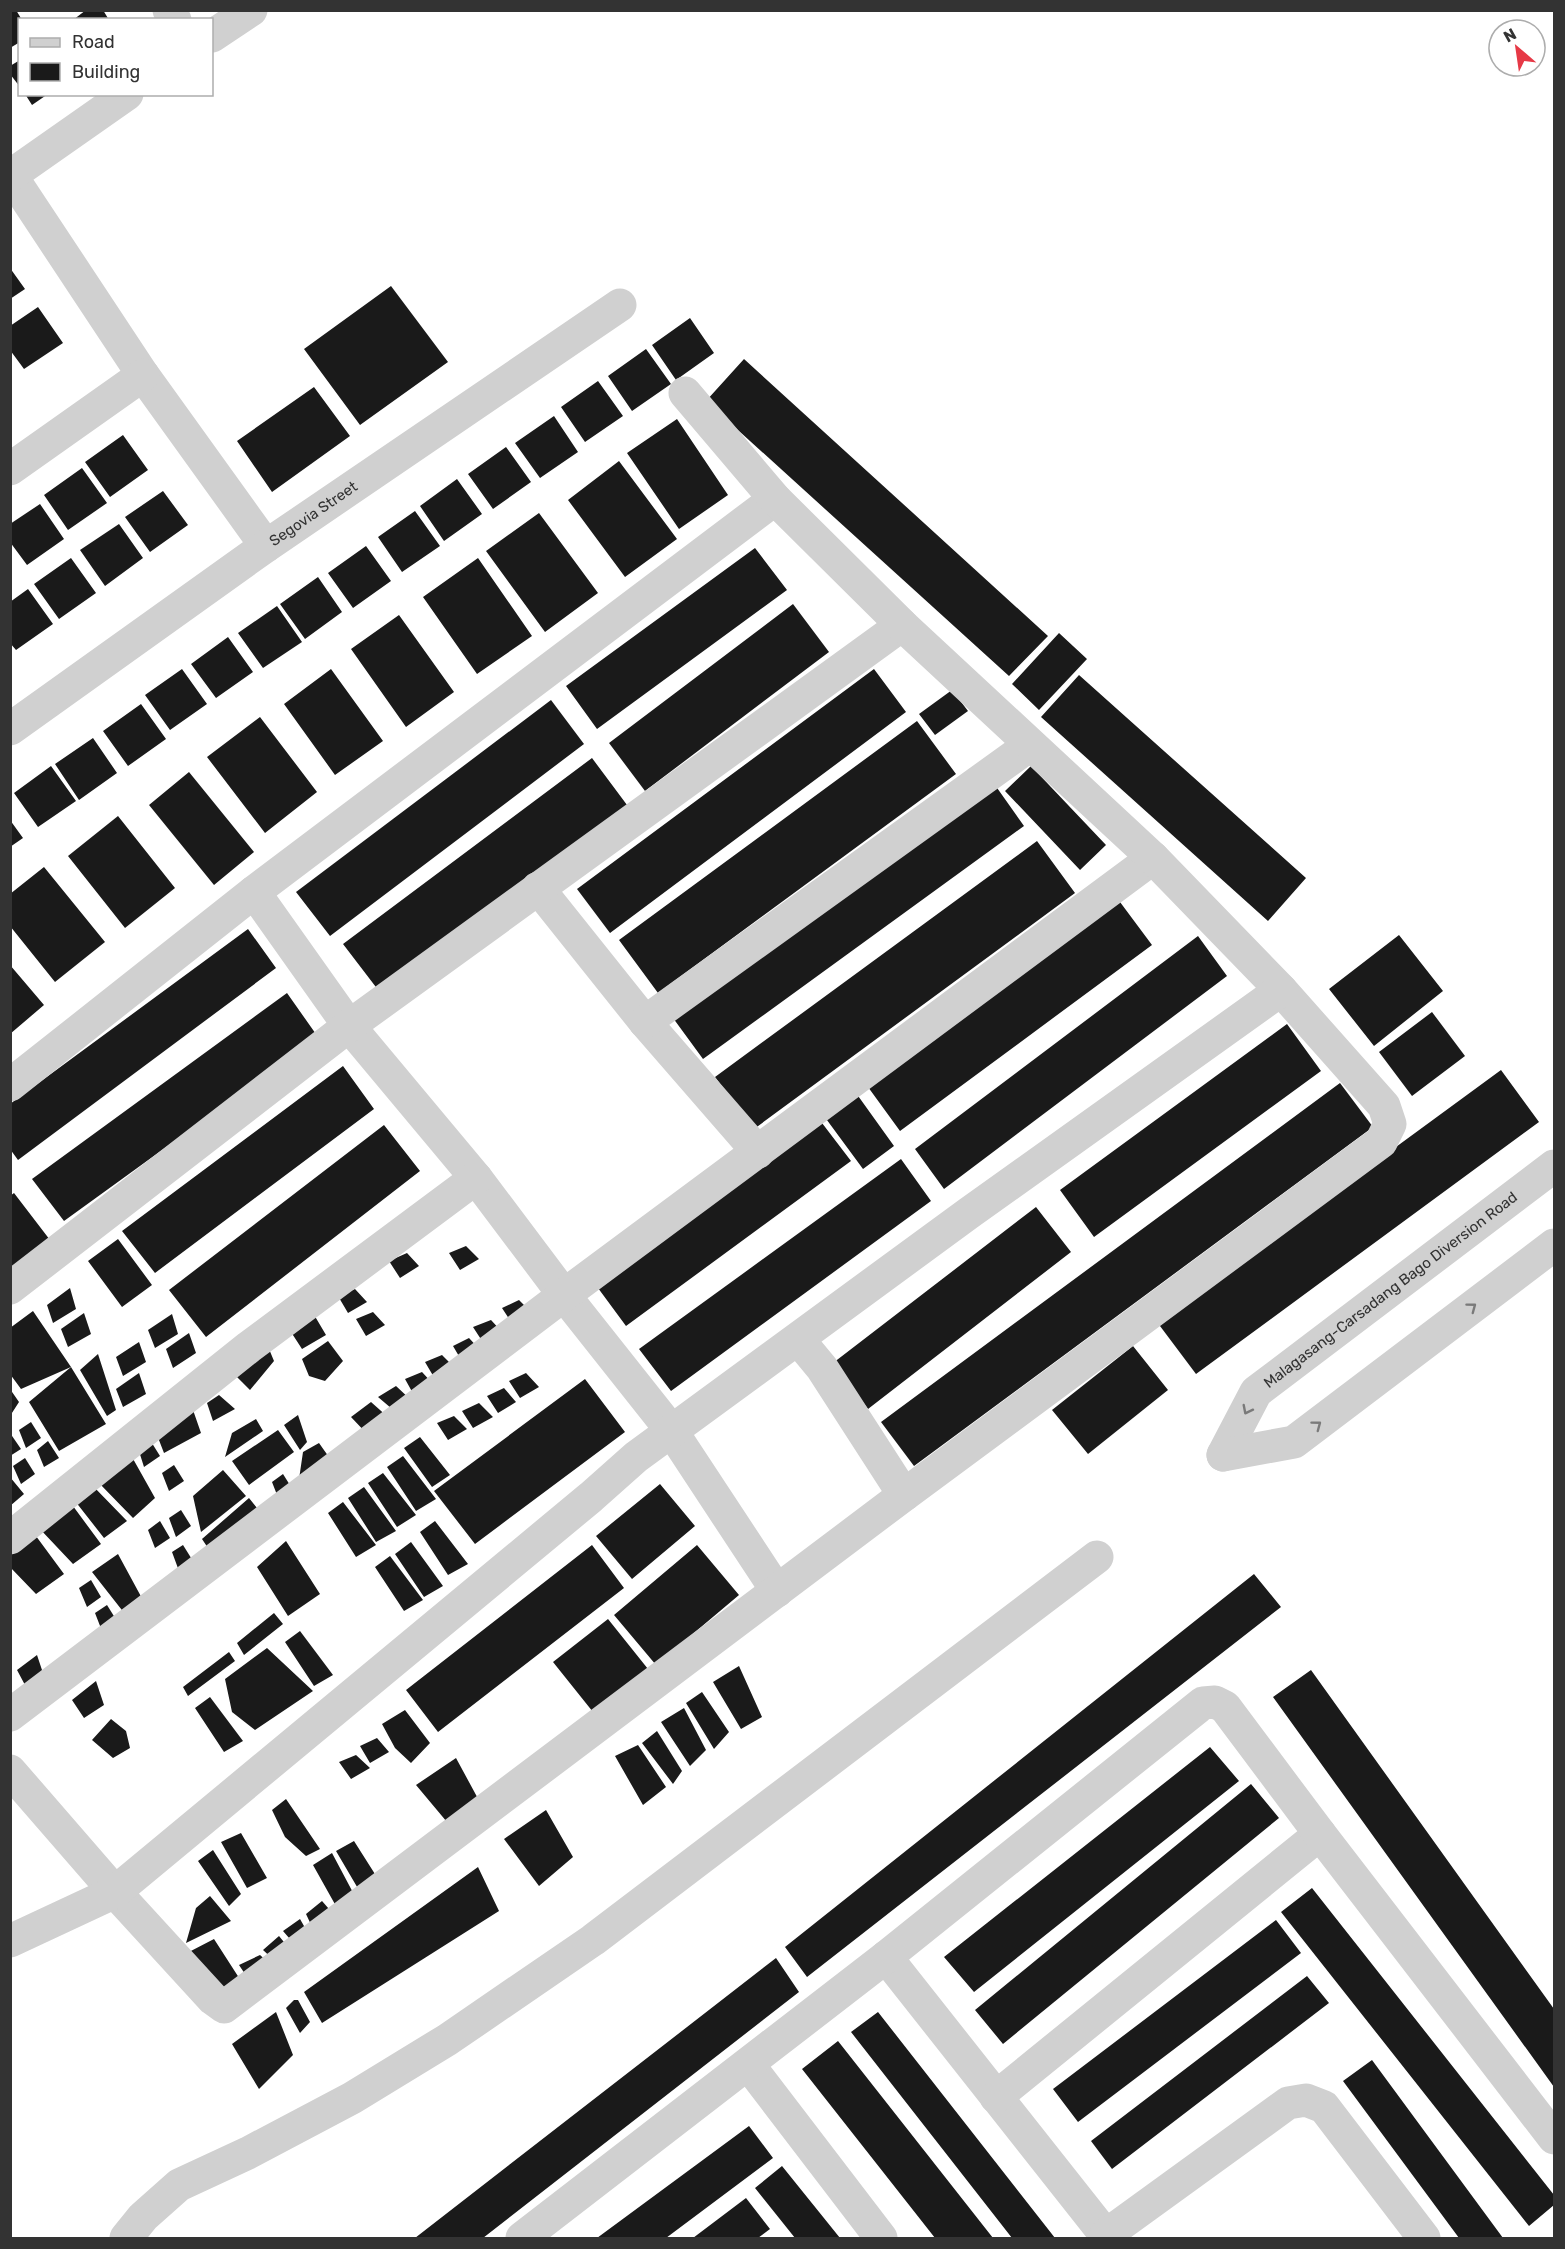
<svg xmlns="http://www.w3.org/2000/svg" width="1565" height="2249" font-family="Rubik,sans-serif">
<rect width="100%" height="100%" fill="#fff"/>
<path fill="#1a1a1a" d="M 10,10 L 16,10 L 22,20 L 20,20 L 20,42 L 10,48 Z
M 86,10 L 103,10 L 109,20 L 73,20 Z
M 20,60 L 20,87 L 10,74 L 10,66 Z
M 25,94 L 48,94 L 32,105 Z
M 10,268 L 25,289 L 10,299 Z
M 391,286 L 448,362 L 360,425 L 304,349 Z
M 38,307 L 63,343 L 24,369 L 10,350 L 10,326 Z
M 690,318 L 714,353 L 676,380 L 652,345 Z
M 646,349 L 671,384 L 632,411 L 608,376 Z
M 744,359 L 1048,636 L 1009,676 L 706,401 Z
M 598,381 L 623,416 L 585,442 L 561,407 Z
M 314,387 L 350,436 L 272,492 L 237,441 Z
M 554,416 L 578,452 L 540,478 L 515,443 Z
M 677,419 L 728,495 L 679,529 L 627,453 Z
M 123,435 L 148,470 L 110,497 L 85,462 Z
M 506,447 L 531,482 L 493,509 L 468,474 Z
M 619,461 L 677,539 L 625,577 L 568,500 Z
M 82,468 L 107,503 L 68,530 L 44,495 Z
M 457,479 L 482,514 L 444,541 L 420,506 Z
M 163,491 L 188,525 L 150,552 L 125,517 Z
M 40,504 L 64,539 L 27,565 L 10,542 L 10,524 Z
M 415,511 L 440,546 L 402,572 L 378,537 Z
M 539,513 L 598,593 L 545,632 L 486,551 Z
M 119,524 L 143,558 L 105,586 L 80,550 Z
M 366,546 L 391,581 L 353,608 L 328,573 Z
M 755,548 L 787,590 L 597,729 L 566,686 Z
M 71,558 L 96,593 L 59,619 L 34,584 Z
M 478,558 L 532,636 L 477,674 L 423,597 Z
M 318,577 L 342,612 L 305,639 L 280,604 Z
M 28,589 L 53,624 L 16,650 L 10,643 L 10,602 Z
M 793,604 L 829,652 L 645,791 L 609,743 Z
M 277,606 L 302,642 L 263,668 L 238,633 Z
M 399,615 L 454,692 L 406,727 L 351,649 Z
M 1059,633 L 1087,659 L 1039,710 L 1012,684 Z
M 228,637 L 253,672 L 216,698 L 191,664 Z
M 182,669 L 207,704 L 170,730 L 145,695 Z
M 331,669 L 383,741 L 335,775 L 284,704 Z
M 874,669 L 906,712 L 610,933 L 577,889 Z
M 1079,675 L 1306,878 L 1268,921 L 1041,717 Z
M 952,690 L 968,711 L 935,735 L 919,714 Z
M 551,700 L 584,744 L 330,936 L 296,892 Z
M 141,704 L 166,739 L 128,766 L 103,731 Z
M 260,717 L 317,792 L 265,833 L 207,757 Z
M 917,721 L 956,774 L 658,993 L 619,940 Z
M 93,738 L 117,773 L 79,800 L 55,764 Z
M 592,758 L 630,809 L 382,995 L 343,944 Z
M 51,766 L 76,801 L 38,827 L 14,793 Z
M 1031,766 L 1106,845 L 1080,870 L 1005,791 Z
M 189,772 L 254,852 L 214,885 L 149,805 Z
M 995,785 L 1024,826 L 703,1059 L 673,1018 Z
M 118,816 L 175,888 L 125,928 L 68,856 Z
M 10,820 L 23,838 L 10,847 Z
M 1037,841 L 1075,893 L 754,1129 L 715,1077 Z
M 44,867 L 105,942 L 55,982 L 10,926 L 10,894 Z
M 1120,902 L 1152,945 L 900,1131 L 868,1087 Z
M 248,929 L 276,968 L 18,1160 L 10,1149 L 10,1104 Z
M 1399,935 L 1443,991 L 1374,1046 L 1329,989 Z
M 1198,936 L 1227,976 L 944,1189 L 915,1149 Z
M 10,965 L 44,1005 L 10,1034 Z
M 287,993 L 318,1037 L 64,1221 L 32,1179 Z
M 1432,1012 L 1465,1056 L 1412,1096 L 1379,1052 Z
M 1287,1024 L 1321,1071 L 1094,1237 L 1060,1190 Z
M 343,1066 L 374,1109 L 155,1273 L 122,1231 Z
M 1501,1070 L 1539,1122 L 1196,1374 L 1157,1322 Z
M 1340,1083 L 1373,1127 L 914,1466 L 881,1422 Z
M 856,1093 L 894,1146 L 863,1169 L 824,1116 Z
M 822,1123 L 851,1161 L 626,1326 L 598,1288 Z
M 384,1125 L 420,1171 L 206,1337 L 169,1290 Z
M 901,1159 L 931,1201 L 671,1391 L 639,1349 Z
M 14,1193 L 50,1240 L 10,1270 L 10,1196 Z
M 1036,1207 L 1071,1252 L 868,1409 L 833,1363 Z
M 118,1239 L 152,1285 L 122,1307 L 88,1261 Z
M 466,1246 L 479,1259 L 460,1270 L 449,1253 Z
M 407,1253 L 419,1266 L 400,1278 L 389,1261 Z
M 70,1288 L 76,1309 L 53,1323 L 47,1305 Z
M 355,1289 L 367,1302 L 348,1313 L 338,1296 Z
M 519,1300 L 532,1313 L 513,1325 L 502,1308 Z
M 33,1311 L 71,1367 L 106,1424 L 59,1451 L 29,1402 L 71,1367 L 21,1389 L 10,1374 L 10,1328 Z
M 373,1312 L 385,1325 L 366,1336 L 356,1319 Z
M 84,1313 L 91,1334 L 68,1347 L 61,1329 Z
M 313,1313 L 326,1335 L 302,1349 L 291,1332 Z
M 172,1314 L 178,1334 L 155,1348 L 148,1330 Z
M 491,1320 L 503,1333 L 484,1344 L 473,1327 Z
M 189,1333 L 196,1353 L 173,1368 L 166,1349 Z
M 469,1338 L 482,1352 L 463,1363 L 453,1346 Z
M 328,1341 L 343,1361 L 325,1381 L 309,1376 L 302,1359 Z
M 139,1342 L 146,1362 L 123,1376 L 116,1357 Z
M 1133,1346 L 1168,1390 L 1088,1454 L 1052,1410 Z
M 269,1349 L 274,1361 L 250,1390 L 235,1375 Z
M 98,1354 L 116,1410 L 107,1416 L 80,1370 Z
M 442,1355 L 455,1368 L 435,1379 L 425,1362 Z
M 422,1372 L 434,1385 L 415,1397 L 405,1379 Z
M 139,1373 L 146,1394 L 123,1407 L 116,1389 Z
M 526,1373 L 539,1387 L 520,1398 L 509,1381 Z
M 585,1379 L 625,1432 L 475,1544 L 434,1491 Z
M 396,1386 L 411,1400 L 398,1414 L 378,1397 Z
M 504,1388 L 516,1402 L 498,1413 L 487,1396 Z
M 10,1389 L 19,1402 L 10,1416 Z
M 219,1395 L 235,1409 L 213,1421 L 207,1403 Z
M 371,1402 L 389,1418 L 369,1436 L 351,1417 Z
M 479,1403 L 493,1417 L 473,1428 L 462,1411 Z
M 193,1410 L 201,1433 L 164,1453 L 157,1435 Z
M 298,1415 L 307,1442 L 300,1450 L 284,1425 Z
M 454,1416 L 467,1429 L 448,1440 L 437,1423 Z
M 256,1419 L 263,1431 L 225,1457 L 232,1433 Z
M 31,1422 L 41,1438 L 26,1448 L 19,1430 Z
M 278,1430 L 294,1452 L 249,1485 L 232,1461 Z
M 10,1433 L 21,1449 L 10,1456 Z
M 420,1437 L 450,1475 L 432,1487 L 404,1448 Z
M 150,1440 L 160,1456 L 144,1467 L 138,1448 Z
M 48,1441 L 59,1458 L 44,1467 L 37,1450 Z
M 319,1443 L 331,1460 L 298,1486 L 303,1452 Z
M 403,1456 L 436,1499 L 416,1511 L 387,1467 Z
M 132,1457 L 155,1498 L 133,1518 L 99,1483 Z
M 25,1458 L 35,1474 L 21,1484 L 13,1466 Z
M 174,1465 L 184,1481 L 169,1491 L 162,1473 Z
M 223,1470 L 246,1496 L 201,1532 L 193,1496 Z
M 383,1473 L 416,1515 L 397,1527 L 368,1483 Z
M 283,1474 L 293,1490 L 279,1500 L 272,1482 Z
M 10,1477 L 24,1494 L 10,1506 Z
M 660,1484 L 695,1526 L 632,1579 L 596,1536 Z
M 93,1486 L 127,1521 L 104,1538 L 75,1501 Z
M 364,1487 L 396,1531 L 376,1542 L 348,1498 Z
M 249,1498 L 265,1518 L 212,1554 L 202,1539 Z
M 70,1502 L 101,1544 L 73,1564 L 39,1528 Z
M 343,1502 L 376,1545 L 356,1557 L 328,1513 Z
M 181,1510 L 191,1526 L 176,1537 L 169,1518 Z
M 160,1521 L 170,1538 L 155,1548 L 148,1530 Z
M 435,1521 L 468,1564 L 448,1575 L 420,1532 Z
M 33,1532 L 64,1574 L 36,1594 L 10,1567 L 10,1551 Z
M 286,1541 L 320,1594 L 288,1616 L 257,1567 Z
M 411,1542 L 443,1586 L 424,1597 L 395,1554 Z
M 183,1545 L 193,1561 L 179,1571 L 172,1552 Z
M 592,1545 L 624,1588 L 438,1732 L 406,1690 Z
M 697,1545 L 739,1595 L 656,1665 L 614,1615 Z
M 118,1554 L 144,1602 L 125,1614 L 92,1572 Z
M 390,1556 L 423,1600 L 404,1611 L 375,1567 Z
M 1254,1574 L 1281,1607 L 807,1977 L 785,1947 Z
M 91,1580 L 101,1597 L 87,1607 L 79,1588 Z
M 107,1605 L 117,1621 L 102,1631 L 95,1613 Z
M 274,1613 L 283,1624 L 244,1655 L 237,1643 Z
M 608,1619 L 648,1669 L 593,1712 L 553,1662 Z
M 300,1631 L 333,1675 L 314,1686 L 285,1642 Z
M 267,1648 L 313,1691 L 255,1730 L 232,1712 L 225,1679 Z
M 229,1652 L 235,1661 L 188,1696 L 183,1687 Z
M 37,1655 L 44,1676 L 25,1685 L 17,1670 Z
M 739,1666 L 762,1717 L 741,1729 L 713,1682 Z
M 1311,1670 L 1554,2009 L 1554,2087 L 1273,1697 Z
M 96,1681 L 104,1705 L 84,1718 L 72,1700 Z
M 702,1692 L 729,1732 L 714,1749 L 686,1703 Z
M 210,1697 L 243,1741 L 224,1752 L 195,1708 Z
M 684,1708 L 706,1750 L 690,1766 L 661,1722 Z
M 405,1710 L 430,1743 L 411,1763 L 395,1748 L 382,1724 Z
M 111,1719 L 126,1731 L 130,1748 L 113,1758 L 92,1740 Z
M 657,1731 L 682,1771 L 673,1784 L 642,1743 Z
M 377,1738 L 389,1752 L 370,1763 L 360,1746 Z
M 638,1745 L 666,1787 L 643,1805 L 615,1756 Z
M 1210,1747 L 1239,1781 L 974,1992 L 944,1957 Z
M 356,1755 L 370,1768 L 351,1779 L 339,1762 Z
M 456,1758 L 482,1806 L 452,1828 L 416,1785 Z
M 1251,1784 L 1279,1818 L 1003,2044 L 975,2010 Z
M 286,1799 L 320,1849 L 306,1856 L 285,1837 L 272,1810 Z
M 546,1810 L 573,1857 L 539,1886 L 504,1839 Z
M 241,1833 L 267,1878 L 247,1888 L 221,1842 Z
M 354,1841 L 380,1882 L 363,1897 L 336,1851 Z
M 213,1850 L 241,1894 L 229,1906 L 198,1861 Z
M 332,1853 L 358,1902 L 341,1915 L 313,1865 Z
M 478,1867 L 499,1911 L 322,2023 L 304,1992 Z
M 1312,1888 L 1554,2195 L 1554,2205 L 1529,2226 L 1281,1912 Z
M 210,1896 L 231,1921 L 186,1943 L 196,1908 Z
M 322,1901 L 336,1917 L 314,1931 L 306,1914 Z
M 300,1919 L 308,1933 L 296,1946 L 283,1931 Z
M 1276,1920 L 1301,1953 L 1078,2122 L 1053,2089 Z
M 279,1936 L 288,1947 L 276,1962 L 263,1950 Z
M 214,1939 L 243,1984 L 224,2004 L 187,1953 Z
M 260,1955 L 270,1964 L 251,1983 L 239,1965 Z
M 776,1958 L 799,1992 L 483,2238 L 415,2238 Z
M 1307,1976 L 1329,2003 L 1112,2169 L 1091,2141 Z
M 294,2000 L 298,2000 L 310,2022 L 300,2033 L 286,2008 Z
M 276,2012 L 293,2055 L 259,2089 L 232,2044 Z
M 878,2012 L 1055,2238 L 1012,2238 L 851,2032 Z
M 838,2041 L 993,2238 L 935,2238 L 802,2069 Z
M 1372,2060 L 1503,2238 L 1459,2238 L 1343,2081 Z
M 749,2126 L 773,2158 L 666,2238 L 597,2238 Z
M 782,2166 L 840,2238 L 795,2238 L 755,2188 Z
M 746,2198 L 770,2229 L 758,2238 L 693,2238 Z"/>
<g fill="none" stroke-linecap="round" stroke-linejoin="round">
<g stroke="#d0d0d0" stroke-width="33">
<path d="M 169,10 L 175,20"/>
<path d="M 212,36 L 251,10"/>
<path d="M 10,174 L 143,375 L 266,546"/>
<path d="M 10,176 L 127,94"/>
<path d="M 10,469 L 143,375"/>
<path id="s1" d="M 10,729 L 266,546 L 620,305"/>
<path d="M 538,888 L 645,1022 L 758,1152"/>
<path d="M 254,892 L 349,1026 L 476,1178 L 564,1295 L 671,1430 L 777,1591"/>
<path d="M 645,1022 L 1030,745"/>
<path d="M 10,1085 L 254,892 L 775,499"/>
<path d="M 10,1288 L 349,1026 L 902,625"/>
<path d="M 798,1339 L 822,1368 L 904,1495"/>
<path id="s2" d="M 1223,1455 L 1256,1392 L 1554,1166"/>
<path d="M 1223,1455 L 1294,1442 L 1554,1245"/>
<path d="M 10,1538 L 249,1347 L 476,1178"/>
<path d="M 10,1715 L 564,1295 L 1153,858"/>
<path d="M 10,1771 L 115,1892 L 213,1999 L 224,2007 L 904,1495 L 1381,1142 L 1390,1124 L 1384,1106 L 1281,990 L 1153,858 L 902,625 L 775,499 L 685,393"/>
<path d="M 10,1941 L 115,1892 L 591,1497 L 636,1457 L 969,1213 L 1281,990"/>
<path d="M 886,1957 L 1108,2238"/>
<path d="M 748,2064 L 881,2238"/>
<path d="M 996,2097 L 1320,1834"/>
<path d="M 1106,2235 L 1288,2103 L 1306,2100 L 1324,2107 L 1424,2238"/>
<path d="M 126,2238 L 143,2217 L 179,2185 L 248,2153 L 352,2098 L 447,2040 L 593,1940 L 1097,1557"/>
<path d="M 522,2238 L 886,1957 L 1203,1703 L 1215,1702 L 1225,1707 L 1320,1834 L 1554,2138"/>
</g>
</g>
<defs><path id="oneway-chevron" d="M-2-3.5L2.5 0L-2 3.5" fill="none" stroke-width="1.6" stroke-linecap="round" stroke-linejoin="round" transform="scale(1.5)"/></defs>
<g stroke="#7a7a7a">
<use href="#oneway-chevron" transform="translate(1472 1307) rotate(-37)"/>
<use href="#oneway-chevron" transform="translate(1247 1410) rotate(117)"/>
<use href="#oneway-chevron" transform="translate(1317 1425) rotate(-37)"/>
</g>
<g text-anchor="middle" dominant-baseline="central" stroke-width="6" stroke-linejoin="round" paint-order="stroke">
<g font-size="15" fill="#333" stroke="#fff">
<text stroke="none"><textPath href="#s1" startOffset="372">Segovia Street</textPath></text>
<text stroke="none"><textPath href="#s2" startOffset="240">Malagasang-Carsadang Bago Diversion Road</textPath></text>
</g>
</g>
<rect width="1565" height="2249" fill="none" stroke="#333333" stroke-width="24"/>
<rect x="18" y="18" width="195" height="78" fill="#ffffff" stroke="#adadad" stroke-width="1.5"/>
<rect x="30" y="38" width="30" height="9" fill="#d0d0d0" stroke="#adadad" stroke-width="1.5"/>
<text x="72" y="48" font-size="18" fill="#333333">Road</text>
<rect x="30" y="63" width="30" height="18" fill="#1a1a1a" stroke="#adadad" stroke-width="1.5"/>
<text x="72" y="78" font-size="18" fill="#333333">Building</text>
<g transform="translate(1517 48) rotate(331)"><circle r="28" fill="#ffffff" stroke="#adadad" stroke-width="1.5"/>
<path d="M0-4.5L10 22L0 15L-10 22Z" fill="#e63946"/>
<text y="-9" font-size="16" font-weight="bold" text-anchor="middle" fill="#333333">N</text>
</g>
</svg>
